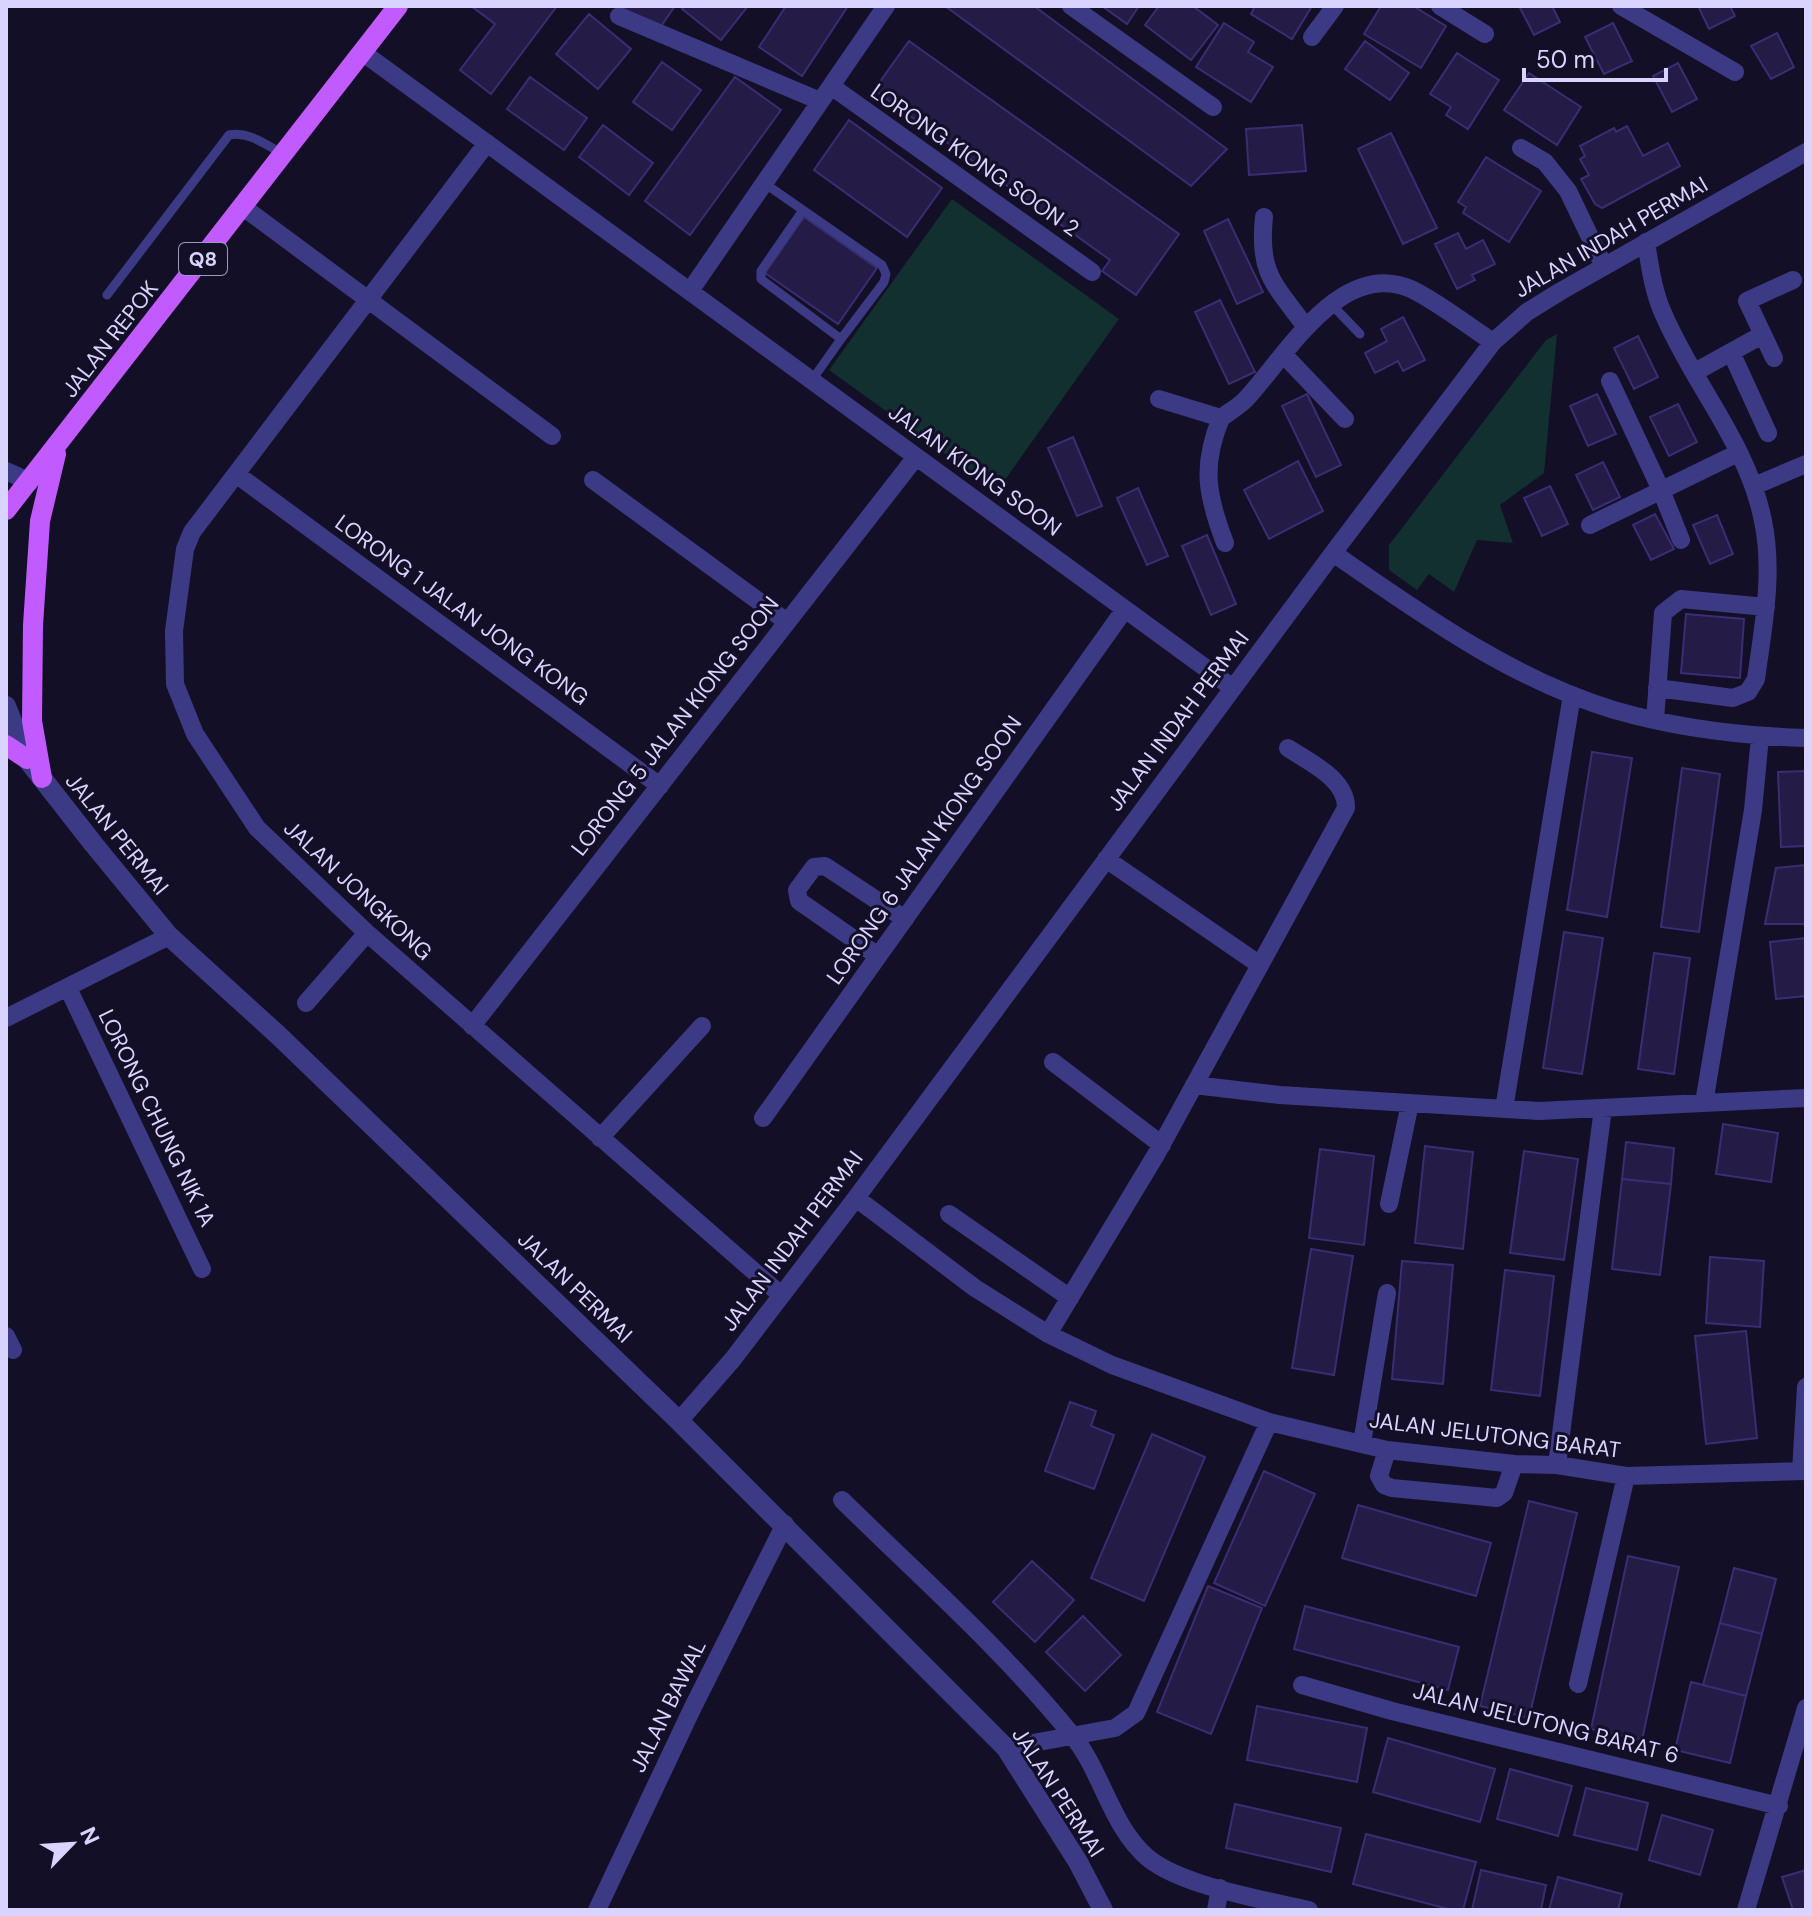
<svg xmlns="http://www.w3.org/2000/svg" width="1812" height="1916" font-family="'DM Sans',sans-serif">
<rect width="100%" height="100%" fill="#130f26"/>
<path fill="#12302f" d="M 952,199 L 1119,319 L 997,491 L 829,370 Z
M 1557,334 L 1544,473 L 1500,505 L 1513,543 L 1477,540 L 1454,592 L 1429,574 L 1417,590 L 1389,570 L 1389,545 L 1546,340 Z"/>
<path fill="#241b47" stroke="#3b2d73" stroke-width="2" d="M 471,6 L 557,6 L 491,94 L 460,70 L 495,24 Z
M 620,6 L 675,6 L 657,32 Z
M 685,6 L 748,6 L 721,40 L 682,9 Z
M 786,6 L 848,6 L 802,76 L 759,47 Z
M 945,6 L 1034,6 L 1227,149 L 1191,186 Z
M 1102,6 L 1139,6 L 1127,24 Z
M 1159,6 L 1193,6 L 1218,25 L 1191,60 L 1145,25 Z
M 1255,6 L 1312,6 L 1292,39 L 1251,14 Z
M 1381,6 L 1413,6 L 1446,26 L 1421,68 L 1364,34 Z
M 1519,6 L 1552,6 L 1560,22 L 1534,35 Z
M 1698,6 L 1730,6 L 1735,16 L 1709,29 Z
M 589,14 L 631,49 L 598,89 L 556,54 Z
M 1224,23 L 1254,42 L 1248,52 L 1273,67 L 1251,102 L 1196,67 Z
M 1613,23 L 1632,61 L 1604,74 L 1585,37 Z
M 1777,33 L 1794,67 L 1771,79 L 1751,46 Z
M 909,41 L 1179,234 L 1136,295 L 1102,271 L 1110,260 L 874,90 Z
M 1365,41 L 1409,73 L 1390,100 L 1345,69 Z
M 1457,53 L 1499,80 L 1468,129 L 1446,115 L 1451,107 L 1430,94 Z
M 662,62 L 701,90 L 672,130 L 633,102 Z
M 1678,63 L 1697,99 L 1672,112 L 1653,76 Z
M 1529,73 L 1581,107 L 1557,145 L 1504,110 Z
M 530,77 L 587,118 L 564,150 L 507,109 Z
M 735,77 L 781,110 L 690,235 L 645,201 Z
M 849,120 L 942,188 L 907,237 L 814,170 Z
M 603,125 L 653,163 L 629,195 L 579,157 Z
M 1302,125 L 1306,171 L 1249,175 L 1246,129 Z
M 1627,126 L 1643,156 L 1668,143 L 1680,166 L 1602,208 L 1595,204 L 1581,179 L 1589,175 L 1580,159 L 1585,156 L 1580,146 L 1614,128 L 1616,132 Z
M 1391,133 L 1437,228 L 1403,244 L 1358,149 Z
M 1486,157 L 1541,191 L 1509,242 L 1463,213 L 1466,207 L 1458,202 Z
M 804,217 L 877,268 L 838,324 L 765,273 Z
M 1228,219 L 1263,292 L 1237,304 L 1204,231 Z
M 1458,233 L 1466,249 L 1483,240 L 1495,264 L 1472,275 L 1475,280 L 1457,289 L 1435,244 Z
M 1220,300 L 1255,372 L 1229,384 L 1195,312 Z
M 1403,317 L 1425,360 L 1403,371 L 1398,361 L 1375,373 L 1365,353 L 1387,341 L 1381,329 Z
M 1638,336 L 1658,377 L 1634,389 L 1614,348 Z
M 1307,394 L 1341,465 L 1316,477 L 1282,406 Z
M 1597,394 L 1616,434 L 1588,446 L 1570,406 Z
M 1678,404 L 1697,442 L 1669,456 L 1650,417 Z
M 1073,437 L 1102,506 L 1077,516 L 1048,448 Z
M 1298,461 L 1323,511 L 1269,539 L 1244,490 Z
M 1603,462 L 1620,497 L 1593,510 L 1576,475 Z
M 1550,486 L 1568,524 L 1542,536 L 1524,498 Z
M 1138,488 L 1168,556 L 1147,565 L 1117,498 Z
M 1655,514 L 1674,549 L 1651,560 L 1633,525 Z
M 1717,515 L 1733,554 L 1710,564 L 1693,525 Z
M 1207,535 L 1236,604 L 1211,615 L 1182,546 Z
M 1686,614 L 1744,619 L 1740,678 L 1681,673 Z
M 1592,752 L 1632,758 L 1607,917 L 1567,910 Z
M 1682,768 L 1720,774 L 1699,932 L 1661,927 Z
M 1806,771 L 1806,846 L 1781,847 L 1778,772 Z
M 1806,865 L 1806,924 L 1765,924 L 1776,868 Z
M 1564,932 L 1603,938 L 1582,1074 L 1543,1068 Z
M 1806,938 L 1806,996 L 1776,999 L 1770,942 Z
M 1654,953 L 1690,958 L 1674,1074 L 1638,1069 Z
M 1723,1124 L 1778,1133 L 1771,1182 L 1716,1174 Z
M 1626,1142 L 1674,1148 L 1671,1184 L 1622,1179 Z
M 1425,1146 L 1473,1152 L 1463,1249 L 1415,1243 Z
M 1320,1149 L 1374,1156 L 1364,1245 L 1309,1238 Z
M 1524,1151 L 1578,1159 L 1564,1260 L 1510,1253 Z
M 1622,1179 L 1671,1184 L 1660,1275 L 1612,1269 Z
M 1311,1249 L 1353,1256 L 1334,1375 L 1292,1368 Z
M 1710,1257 L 1764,1261 L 1760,1327 L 1706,1323 Z
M 1402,1261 L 1453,1265 L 1443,1384 L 1392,1379 Z
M 1505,1270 L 1554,1276 L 1540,1396 L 1491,1390 Z
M 1746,1331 L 1757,1438 L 1706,1444 L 1695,1336 Z
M 1070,1402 L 1096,1411 L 1091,1426 L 1114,1435 L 1094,1489 L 1045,1471 Z
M 1152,1434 L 1205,1457 L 1144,1601 L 1091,1578 Z
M 1264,1471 L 1315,1494 L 1265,1606 L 1214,1583 Z
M 1529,1501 L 1577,1513 L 1529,1718 L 1480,1706 Z
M 1358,1505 L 1491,1543 L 1476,1596 L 1342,1558 Z
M 1628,1556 L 1679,1567 L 1642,1740 L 1591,1729 Z
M 1032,1561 L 1074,1600 L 1035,1642 L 993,1602 Z
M 1734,1568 L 1776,1579 L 1762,1634 L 1720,1623 Z
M 1208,1586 L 1262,1608 L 1211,1734 L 1157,1712 Z
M 1305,1606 L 1459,1647 L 1448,1690 L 1294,1649 Z
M 1083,1616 L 1121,1655 L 1085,1691 L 1046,1652 Z
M 1720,1623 L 1762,1634 L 1746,1696 L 1703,1685 Z
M 1691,1682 L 1746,1696 L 1730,1763 L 1675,1750 Z
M 1257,1706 L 1367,1728 L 1357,1782 L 1247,1760 Z
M 1388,1738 L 1495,1769 L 1480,1822 L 1373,1792 Z
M 1510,1769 L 1572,1786 L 1558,1836 L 1497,1819 Z
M 1586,1788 L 1648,1803 L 1637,1850 L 1574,1835 Z
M 1235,1804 L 1341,1828 L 1331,1872 L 1226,1848 Z
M 1662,1815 L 1713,1830 L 1700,1875 L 1649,1860 Z
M 1366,1834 L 1476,1862 L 1463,1910 L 1452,1910 L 1353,1884 Z
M 1481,1870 L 1546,1885 L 1541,1910 L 1472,1910 Z
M 1806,1870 L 1806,1910 L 1793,1910 L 1782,1877 Z
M 1558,1877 L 1622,1894 L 1618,1910 L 1549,1910 Z"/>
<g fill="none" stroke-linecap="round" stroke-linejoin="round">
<path stroke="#3d3a85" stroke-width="9" d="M 764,183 L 882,265 L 886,274 L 884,282 L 841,339 L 761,279 L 761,271 L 803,210
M 107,295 L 229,135 C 249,131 266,145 283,154
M 1331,304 L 1360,334
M 812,380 L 841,339"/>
<path stroke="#3d3a85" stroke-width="18" d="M 1071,6 L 1213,107
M 1440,6 L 1485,34
M 1621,6 L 1735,72
M 619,16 L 820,101
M 1312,37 L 1335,6
M 362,52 L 1233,688
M 831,86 L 1092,272
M 487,143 L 192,532 L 185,549 L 174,631 L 175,684 L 195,734 L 257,828 L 367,933 L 781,1295
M 1521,148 L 1545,162 L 1568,191 L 1604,266
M 243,207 L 552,436
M 1264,217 C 1258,273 1274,284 1306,327
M 1646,242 C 1650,266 1653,291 1663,313 C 1693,384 1748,444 1763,521 C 1774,574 1763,627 1756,679 L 1748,692 L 1733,698 L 1657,688
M 690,291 L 886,6
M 1731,352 L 1768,433
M 1284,355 L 1345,419
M 1774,358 L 1747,301 L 1793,280
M 1695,372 L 1762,335
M 1610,381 L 1661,490 L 1681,540
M 1159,399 L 1221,418 C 1229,412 1238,407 1245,400 C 1285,358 1340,258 1411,289 C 1435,300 1470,327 1493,342
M 1221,418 C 1201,466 1207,496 1225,543
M 6,471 L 30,482
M 236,474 L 660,786
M 593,480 L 787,622
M 1754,486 L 1806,464
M 1590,525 L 1738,453
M 1333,553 C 1420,613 1511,679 1614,710 C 1676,728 1741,736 1806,738
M 1655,720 L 1663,613 L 1681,599 L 1766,607
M 1106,859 L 1260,965 L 1346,808 C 1347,779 1309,762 1288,748
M 878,956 L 799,901 L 797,890 L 814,867 L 825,866 L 905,919
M 68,988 L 202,1269
M 306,1003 L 367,933
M 6,1018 L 169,936
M 472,1026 L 916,457
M 1053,1062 L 1162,1145
M 1194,1085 L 1280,1095 L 1539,1111 L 1806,1098
M 1704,1103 L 1753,810 L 1760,737
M 1504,1109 L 1572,695
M 763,1118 L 1125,609
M 600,1138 L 702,1026
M 856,1198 L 975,1288 L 1048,1334 L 1112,1365 L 1269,1422 L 1387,1450 L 1514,1464 L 1557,1465 L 1626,1476 L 1806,1471
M 1389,1204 L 1410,1103
M 949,1214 L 1070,1298
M 1048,1334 L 1157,1153 L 1260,965
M 6,1336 L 13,1350
M 679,1421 L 733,1359 L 856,1198 L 1333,553 L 1493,342 L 1527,312 L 1561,291 L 1806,152
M 1362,1443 L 1387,1293
M 1387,1450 L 1379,1476 L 1384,1485 L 1392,1488 L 1497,1498 L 1504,1493 L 1514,1464
M 1557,1465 L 1603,1108
M 1801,1471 L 1806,1387
M 842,1500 C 920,1577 1003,1650 1072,1735 C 1102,1771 1111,1827 1148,1858 C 1182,1886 1265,1900 1309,1910
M 1578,1684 L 1626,1476
M 1302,1685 L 1392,1711 L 1779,1806
M 1006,1748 L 1115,1728 L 1136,1713 L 1269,1422
M 597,1910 L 693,1707 L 785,1524
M 1216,1910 L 1220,1888
M 1746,1910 L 1806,1708"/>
<path stroke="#3d3a85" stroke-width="20" d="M 6,706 L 27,759 L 95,846 L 169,936 L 278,1035 L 679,1421 L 1006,1748 L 1078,1862 L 1103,1910"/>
<path stroke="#c25bff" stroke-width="20" d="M 6,510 L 398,6
M 6,745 L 27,759
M 42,778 L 32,721 L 33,625 L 40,521 L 56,454"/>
</g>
<g text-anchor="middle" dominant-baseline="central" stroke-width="6" stroke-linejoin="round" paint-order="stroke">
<rect fill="#130f26" stroke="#9e99be" stroke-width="2" x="179" y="243" width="48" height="32" rx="6"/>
<g font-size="20" font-weight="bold" fill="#d9d4ff">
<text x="203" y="259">Q8</text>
</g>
<g font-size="22" fill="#d9d4ff" stroke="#130f26">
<text transform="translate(975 160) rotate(35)">LORONG KIONG SOON 2</text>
<text transform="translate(1611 237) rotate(-30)">JALAN INDAH PERMAI</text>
<text transform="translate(110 339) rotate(-52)">JALAN REPOK</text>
<text transform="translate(975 470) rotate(36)">JALAN KIONG SOON</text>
<text transform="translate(462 610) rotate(36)">LORONG 1 JALAN JONG KONG</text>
<text transform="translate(1178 721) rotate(-53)">JALAN INDAH PERMAI</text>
<text transform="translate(675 726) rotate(-52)">LORONG 5 JALAN KIONG SOON</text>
<text transform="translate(117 834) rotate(51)">JALAN PERMAI</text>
<text transform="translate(924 850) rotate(-55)">LORONG 6 JALAN KIONG SOON</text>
<text transform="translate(358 890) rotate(43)">JALAN JONGKONG</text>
<text transform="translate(157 1118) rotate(64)">LORONG CHUNG NIK 1A</text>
<text transform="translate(792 1241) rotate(-53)">JALAN INDAH PERMAI</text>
<text transform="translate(575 1287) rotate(44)">JALAN PERMAI</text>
<text transform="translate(1495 1435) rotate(7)">JALAN JELUTONG BARAT</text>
<text transform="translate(668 1706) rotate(-64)">JALAN BAWAL</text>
<text transform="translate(1546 1723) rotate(14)">JALAN JELUTONG BARAT 6</text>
<text transform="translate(1058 1792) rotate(57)">JALAN PERMAI</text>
</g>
</g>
<rect width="1812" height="1916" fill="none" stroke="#d9d4ff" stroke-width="16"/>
<g transform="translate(72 1844) rotate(65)" stroke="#130f26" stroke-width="6" paint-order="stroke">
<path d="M0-6L14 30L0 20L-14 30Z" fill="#d9d4ff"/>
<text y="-12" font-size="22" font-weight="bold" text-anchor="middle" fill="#d9d4ff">N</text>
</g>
<path d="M1524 68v12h142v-12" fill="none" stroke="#d9d4ff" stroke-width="4"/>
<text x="1536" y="68" font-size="24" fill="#d9d4ff" stroke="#130f26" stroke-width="6" paint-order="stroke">50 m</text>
</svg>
